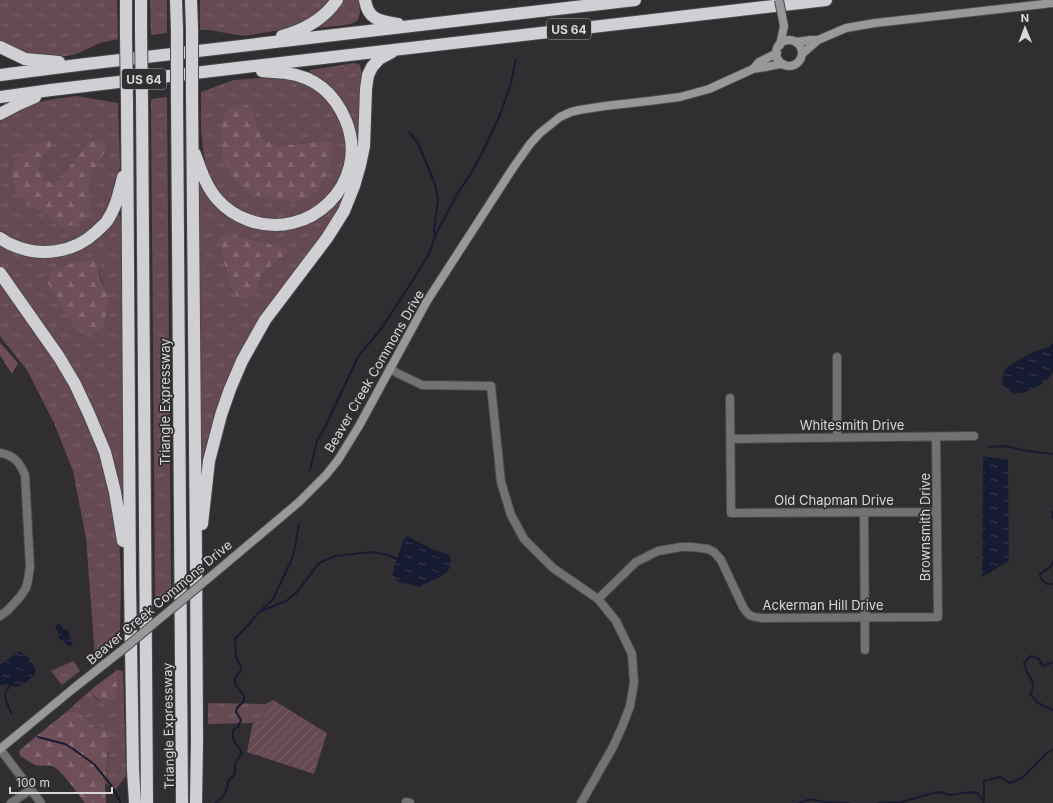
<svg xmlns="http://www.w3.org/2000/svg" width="1053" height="803" font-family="Inter,sans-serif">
<defs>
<pattern id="grass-tufts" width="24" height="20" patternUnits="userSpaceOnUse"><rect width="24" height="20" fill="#664a51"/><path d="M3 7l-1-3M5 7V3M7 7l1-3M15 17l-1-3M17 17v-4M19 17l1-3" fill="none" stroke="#7b6369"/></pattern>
<pattern id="forest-firs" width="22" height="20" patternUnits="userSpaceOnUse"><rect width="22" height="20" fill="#6f4f57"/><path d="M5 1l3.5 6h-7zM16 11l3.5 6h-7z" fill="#83686f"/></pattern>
<pattern id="garden-furrows" width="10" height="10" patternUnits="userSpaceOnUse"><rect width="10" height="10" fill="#664a51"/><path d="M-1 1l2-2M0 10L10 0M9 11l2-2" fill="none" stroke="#7b6369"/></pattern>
<pattern id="water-ripples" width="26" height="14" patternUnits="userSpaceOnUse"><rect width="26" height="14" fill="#171b31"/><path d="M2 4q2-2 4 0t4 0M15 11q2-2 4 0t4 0" fill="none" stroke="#383b4e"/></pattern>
</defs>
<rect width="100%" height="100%" fill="#302e31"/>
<path fill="url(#grass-tufts)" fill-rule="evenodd" d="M 0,0 L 117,0 L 118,39 L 100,43 L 76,54 L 67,56 L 48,57 L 29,55 L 0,44 Z
M 150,0 L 167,0 L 167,33 L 151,35 Z
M 200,0 L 333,0 L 320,15 L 287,29 L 243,36 L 209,30 L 200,30 Z
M 343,0 L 359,0 L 360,13 L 358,20 L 351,24 L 319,28 L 319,25 L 335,11 Z
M 355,63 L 360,65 L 361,69 L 362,90 L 360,143 L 356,152 L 356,142 L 310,73 L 310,70 Z
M 277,77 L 299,79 L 324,94 L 344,123 L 348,157 L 337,186 L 315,209 L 286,220 L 255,219 L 231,207 L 214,187 L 207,169 L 203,151 L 201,128 L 201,92 L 234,80 ZM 252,107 L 262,139 L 281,146 L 324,141 L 223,158 Z
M 77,96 L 118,103 L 120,165 L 117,188 L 109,210 L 98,226 L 66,246 L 29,247 L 0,233 L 0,118 L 26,105 L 54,99 ZM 87,143 L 107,149 L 94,170 L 89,188 L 91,201 L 61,227 L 53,222 L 45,214 L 31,208 L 32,146 L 49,150 L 41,160 L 39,172 L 45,180 L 54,183 L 66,171 Z
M 167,97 L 171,597 L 155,597 L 151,99 Z
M 197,179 L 200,179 L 215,202 L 288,228 L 343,191 L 347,193 L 334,219 L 270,307 L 206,460 L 201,461 ZM 228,234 L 279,247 L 287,254 L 272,265 L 260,277 L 237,297 L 231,288 L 218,241 L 220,235 Z
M 116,215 L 120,215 L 124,243 L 125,508 L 122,508 L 107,448 L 11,282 L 0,266 L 0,243 L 59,255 ZM 74,262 L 99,264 C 99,278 103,284 110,296 L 47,282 L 50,274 Z
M 0,283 L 24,314 L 70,384 L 103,462 L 119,538 L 121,575 L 120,636 L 95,657 L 86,538 L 73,471 L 54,423 L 27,370 L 0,336 Z
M 73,661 L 80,671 L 62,685 L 51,671 Z
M 118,670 L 123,671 L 126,776 L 116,789 L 105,783 L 109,752 L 102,728 L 94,727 L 72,711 L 65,713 L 92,689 L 91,692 L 96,699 L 99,700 L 117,697 Z
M 208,703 L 266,704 L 263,719 L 250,723 L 208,724 Z"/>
<path fill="url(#forest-firs)" d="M 237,104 L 252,107 L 262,139 L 281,146 L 324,141 L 332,144 L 330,168 L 316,192 L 296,202 L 269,199 L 247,192 L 232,176 L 223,158 L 221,126 L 227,109 Z
M 49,140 L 52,142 L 49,150 L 41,160 L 39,172 L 45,180 L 54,183 L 66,171 L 87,143 L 103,140 L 107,149 L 94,170 L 89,188 L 91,201 L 89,216 L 75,225 L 61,227 L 53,222 L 45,214 L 31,208 L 16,191 L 11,173 L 17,159 L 32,146 Z
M 228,234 L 287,249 L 287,254 L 272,265 L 260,277 L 256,291 L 248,298 L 237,297 L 231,288 L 218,241 L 220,235 Z
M 91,260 L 99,264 C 98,279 102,283 110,296 L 103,327 L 90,335 L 78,332 L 47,282 L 50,273 L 74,262 Z
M 0,343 L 18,363 L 12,374 L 0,355 Z
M 117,670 L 118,670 L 117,697 L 115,700 C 102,700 99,703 91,692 L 92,689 Z
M 72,711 L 78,713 L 94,727 L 102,728 L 108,731 L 110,738 L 105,783 L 106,803 L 85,803 C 79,795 62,771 54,767 C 48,764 42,767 36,765 C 33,765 23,757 20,756 L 19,752 L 21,749 L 65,713 Z"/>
<path fill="url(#garden-furrows)" d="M 273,700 L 327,733 L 314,774 L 247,752 L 253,722 L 263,719 L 266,704 Z"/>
<path fill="url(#water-ripples)" d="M 1053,343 L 1053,372 L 1046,381 L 1039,386 L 1022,393 L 1014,393 L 1007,390 L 1002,384 L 1003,372 L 1008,366 L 1033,352 L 1049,347 Z
M 983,456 L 1008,460 L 1009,561 L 982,577 Z
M 407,536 L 430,548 L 449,555 C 458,576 431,578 420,587 L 398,582 L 392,574 L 403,541 Z
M 57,624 L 60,624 L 64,630 L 66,629 L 69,631 L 70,635 L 68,636 L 72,640 L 73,644 C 69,648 66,644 63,640 L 62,641 L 60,640 L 58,635 L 59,634 L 55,627 Z
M 19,651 L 29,658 L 36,670 L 34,676 L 21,686 L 14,687 L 7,684 L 0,685 L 0,665 Z"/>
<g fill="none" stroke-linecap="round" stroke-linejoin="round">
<path stroke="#171b31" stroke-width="2" d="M 409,132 L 418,143 L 435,184 L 438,200 L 434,230 L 435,235
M 989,447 L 1005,446 L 1022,450 L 1053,454
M 310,470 L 317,441 L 325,427 L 359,355 L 381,329 L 413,280 L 430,252 L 435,236 L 457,194 L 470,175 L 482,153 L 500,115 L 511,83 L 516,59
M 1053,511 L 1052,517 L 1053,518
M 1053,562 L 1050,567 L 1040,574 L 1041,579 L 1047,584 L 1053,584
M 261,611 L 286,601 L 297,592 L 319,563 L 335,556 L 372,552 L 384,554 L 398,559
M 1053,662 L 1042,666 L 1039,659 L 1031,656 L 1024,663 C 1025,666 1026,669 1027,672 C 1032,682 1036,683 1030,694 L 1038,703 L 1053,710
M 11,713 L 6,701 L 5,693 L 11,684
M 38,737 L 65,744 L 73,749 L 94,764 L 111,785 L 120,801 L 120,803
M 984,802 L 984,781 L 1000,777 L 1010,783 L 1023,777 L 1047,753 L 1053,749
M 215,803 L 223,797 L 227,789 L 228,781 L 235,774 L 235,763 L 242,753 C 238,742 232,747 233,730 L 238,727 L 241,720 L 236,712 L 237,708 L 244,701 L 244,695 C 235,686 230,681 241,671 L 241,667 L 236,657 L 235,639 L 250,623 L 259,612 L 273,599 L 291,561 L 295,548 L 299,523
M 799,803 C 814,797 812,800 826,802 C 834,803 842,803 849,803
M 878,803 L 901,802 L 933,793 L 941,792 L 949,795 L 972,792 L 978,794 L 984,802"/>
<g stroke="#4b494c" stroke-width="10">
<path id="street" d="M 390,368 L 397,373 L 422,385 L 491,386 L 501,482 L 511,515 L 524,539 L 553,568 L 598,599 L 616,621 L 632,654 L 634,683 L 630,706 L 622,727 L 613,747 L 581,803
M 730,398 L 731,513 L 937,512
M 837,437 L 837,357
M 731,439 L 974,436
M 0,453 C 14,455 20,463 25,475 L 30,567 L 28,580 L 26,588 L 20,597 L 7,611 L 0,616
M 864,512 L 865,650
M 598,599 L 636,562 L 658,551 L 681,547 L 692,547 L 708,549 L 714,552 L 721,560 L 743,607 C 749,617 752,617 763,618 L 938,617 L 936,437
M 0,749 L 41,803
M 406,802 L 410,803
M 11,803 L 30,790"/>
</g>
<g stroke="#4b494c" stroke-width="10">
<path id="secondary" d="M776 53a13 13 0 1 1 26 0a13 13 0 1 1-26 0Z
M 796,42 L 811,40 L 818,40
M 780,45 L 784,26
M 802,54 L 818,40 L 846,28 L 875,23 L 1053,3
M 753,69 C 763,68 773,65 783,64
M 210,577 L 299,502 L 326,475 L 338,460 L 359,426 L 427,301 L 513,168 L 530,144 L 540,133 L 560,117 L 571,112 L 579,110 L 605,106 L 649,101 L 680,97 L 709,89 L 753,69 L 759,62 L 777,53
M 0,749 L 74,688 L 121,651"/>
</g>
<g stroke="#4b494c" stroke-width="14">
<path id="highway" d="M 126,0 L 126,36
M 141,0 L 141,34
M 176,0 L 177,30
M 191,0 L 192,29
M 365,0 C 368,20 380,21 398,24
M 282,36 C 304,30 324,19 337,0
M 0,47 L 25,59 L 59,62
M 0,75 L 86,64 L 635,0
M 192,96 L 196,558 L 197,741 L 196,803
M 0,97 L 51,90 L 237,68 L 826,0
M 177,97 L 182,803
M 142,101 L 147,803
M 127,103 L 130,584 L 133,770 L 135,803
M 0,114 L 19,104 L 35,97
M 195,154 C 201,170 206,187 218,200 C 226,209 237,216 248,220 C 309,243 371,183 346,121 C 335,94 316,77 286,73 C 278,72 270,72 262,71
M 0,238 C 3,240 7,243 10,244 C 39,258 74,253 96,232 C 100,228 104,225 107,221 C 116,208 119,193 123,177
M 0,273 L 59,357 L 75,384 L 89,414 L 105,452 L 115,492 L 123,541
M 202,524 L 209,461 L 221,415 L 230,389 L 242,361 L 265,320 L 327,238 L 344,211 L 354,186 L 360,165 L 364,146 L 366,89 L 368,75 L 372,67 L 379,59 L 392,52"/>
</g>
<use href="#street" stroke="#727274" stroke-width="8"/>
<use href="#secondary" stroke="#98989b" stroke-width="8"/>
<use href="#highway" stroke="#d0cfd4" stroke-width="12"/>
<g stroke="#4b494c" stroke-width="10" stroke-linecap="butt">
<path id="secondary-bridge" d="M 779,0 L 784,26
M 121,651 L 210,577"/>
</g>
<g stroke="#4b494c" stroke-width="14" stroke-linecap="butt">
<path id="highway-bridge" d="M 192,29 L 192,96
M 177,30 L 177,97
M 141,34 L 142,101
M 126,36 L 127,103"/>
</g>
<use href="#secondary-bridge" stroke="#98989b" stroke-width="8"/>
<use href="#highway-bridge" stroke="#d0cfd4" stroke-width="12"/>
</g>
<g text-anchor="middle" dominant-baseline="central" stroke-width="3.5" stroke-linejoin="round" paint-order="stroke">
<g fill="#302e31" stroke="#a6a4a7" stroke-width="1">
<rect x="547" y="19" width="44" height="20" rx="3"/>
<rect x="122" y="69" width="44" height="20" rx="3"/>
</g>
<g font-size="12" font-weight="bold" fill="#d9d7d9">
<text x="569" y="29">US 64</text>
<text x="144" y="79">US 64</text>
</g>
<g font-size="13" fill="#d9d7d9" stroke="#302e31">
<text transform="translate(374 371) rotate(-60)">Beaver Creek Commons Drive</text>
<text transform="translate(165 402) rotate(-90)">Triangle Expressway</text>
<text x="852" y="425">Whitesmith Drive</text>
<text x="834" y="500">Old Chapman Drive</text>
<text transform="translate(925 527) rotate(-90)">Brownsmith Drive</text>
<text transform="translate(159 602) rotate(-40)">Beaver Creek Commons Drive</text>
<text x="823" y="605">Ackerman Hill Drive</text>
<text transform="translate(168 726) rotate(-91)">Triangle Expressway</text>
</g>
</g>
<g transform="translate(1025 28) rotate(359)" stroke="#302e31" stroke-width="3" paint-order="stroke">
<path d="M0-3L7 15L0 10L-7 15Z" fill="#d9d7d9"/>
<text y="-6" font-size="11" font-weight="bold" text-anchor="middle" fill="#d9d7d9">N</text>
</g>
<path d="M10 787v6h102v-6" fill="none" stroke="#d9d7d9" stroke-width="2"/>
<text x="16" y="787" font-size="12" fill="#d9d7d9" stroke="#302e31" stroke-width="3" paint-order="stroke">100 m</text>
</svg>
